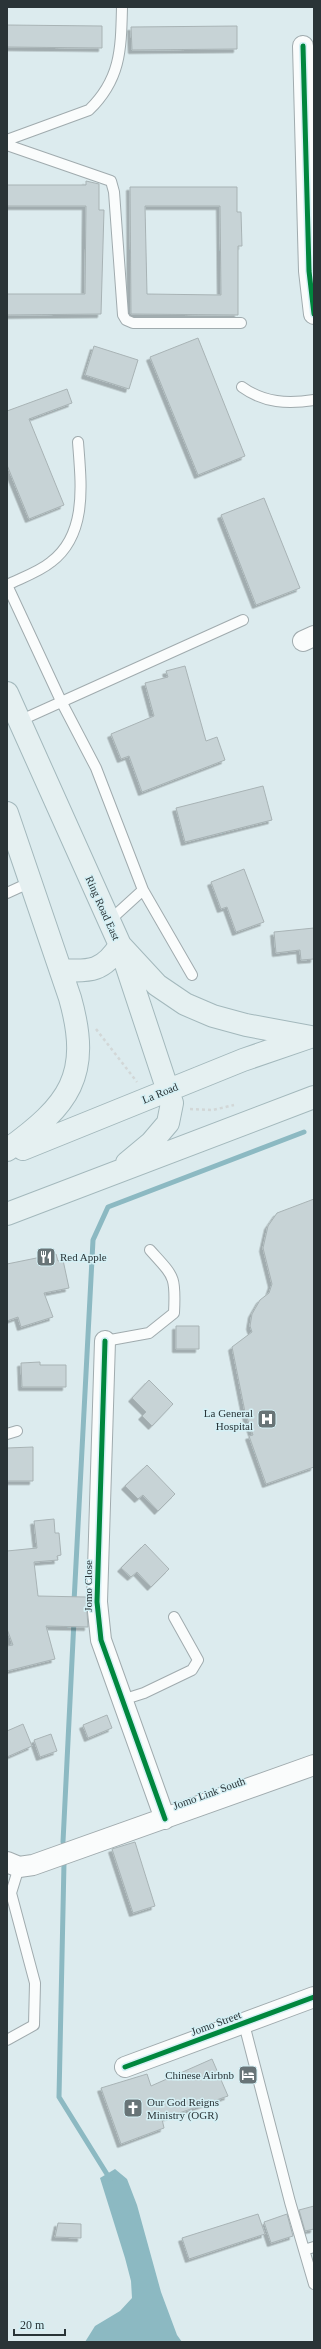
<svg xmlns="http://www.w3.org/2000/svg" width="321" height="2349" font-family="Georgia,serif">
<defs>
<filter id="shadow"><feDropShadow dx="-3.5" dy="3.5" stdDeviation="0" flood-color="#0004"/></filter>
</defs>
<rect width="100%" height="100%" fill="#dcebee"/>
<path fill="#8cb9c2" d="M 115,2169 L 127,2179 L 137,2205 L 161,2292 L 177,2335 L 182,2342 L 85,2342 L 95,2326 L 120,2311 L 132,2298 L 131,2281 L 125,2258 L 100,2178 Z"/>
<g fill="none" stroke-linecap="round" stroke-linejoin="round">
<path stroke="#8cb9c2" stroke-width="5" d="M 74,1602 L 93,1240 L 108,1207 L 304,1132
M 63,1842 L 74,1620
M 64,1863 L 59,2097 L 110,2179"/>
</g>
<path fill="#c7d3d6" stroke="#a8b3b5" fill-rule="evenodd" filter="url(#shadow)" d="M 7,25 L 102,26 L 102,48 L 7,47 Z
M 237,26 L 237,49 L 132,50 L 131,27 Z
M 86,181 L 99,184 L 99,210 L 104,210 L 101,314 L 7,315 L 7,294 L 85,294 L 86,206 L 7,206 L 7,185 L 86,185 Z
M 130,187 L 237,187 L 237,212 L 241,212 L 242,246 L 238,246 L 238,315 L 131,314 ZM 145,206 L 220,206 L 221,295 L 147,294 Z
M 198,338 L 245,456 L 198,475 L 150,357 Z
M 94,346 L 138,360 L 129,389 L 85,375 Z
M 67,389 L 72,403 L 29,419 L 64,505 L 29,519 L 7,465 L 7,411 Z
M 264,498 L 300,588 L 256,605 L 221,515 Z
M 185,666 L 206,741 L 217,737 L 225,760 L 142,792 L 129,756 L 121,759 L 111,734 L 154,716 L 145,683 L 168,677 L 166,671 Z
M 263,786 L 272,820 L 185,842 L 176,808 Z
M 244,869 L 264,922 L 236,932 L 227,907 L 221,909 L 211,882 Z
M 314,928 L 314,959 L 301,960 L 300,950 L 276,953 L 274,932 Z
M 314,1199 L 314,1467 L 266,1484 L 249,1436 L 253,1435 L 245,1412 L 232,1347 L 252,1332 L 250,1326 L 252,1314 L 260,1300 L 269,1293 L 272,1284 L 263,1248 L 268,1226 L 277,1213 Z
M 56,1254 L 58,1261 L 63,1260 L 69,1288 L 44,1293 L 53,1317 L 21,1327 L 18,1317 L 7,1321 L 7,1264 Z
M 176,1326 L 199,1326 L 199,1349 L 176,1349 Z
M 40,1362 L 40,1365 L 66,1365 L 66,1387 L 22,1387 L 21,1363 Z
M 149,1380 L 173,1404 L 152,1426 L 142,1416 L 146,1412 L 132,1398 Z
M 33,1447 L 33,1481 L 7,1481 L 7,1448 Z
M 147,1465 L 175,1494 L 158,1511 L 143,1495 L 138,1499 L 125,1486 Z
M 54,1519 L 55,1533 L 59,1533 L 61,1555 L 57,1556 L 58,1560 L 34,1562 L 38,1596 L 86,1597 L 88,1627 L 46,1626 L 55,1659 L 7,1671 L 7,1646 L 13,1645 L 7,1629 L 7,1551 L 37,1548 L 34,1521 Z
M 145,1544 L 169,1569 L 151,1587 L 137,1572 L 131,1577 L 121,1568 Z
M 107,1715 L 112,1728 L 88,1738 L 83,1725 Z
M 23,1724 L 32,1746 L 7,1757 L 7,1731 Z
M 51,1734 L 57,1751 L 40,1757 L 34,1740 Z
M 135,1842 L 155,1906 L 133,1913 L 112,1849 Z
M 212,2059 L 228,2096 L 162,2119 L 164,2128 L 121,2144 L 101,2088 L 147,2074 L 151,2086 Z
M 314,2206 L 314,2229 L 305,2231 L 299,2210 Z
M 258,2214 L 265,2234 L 189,2259 L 182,2238 Z
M 287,2214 L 293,2236 L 271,2243 L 264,2222 Z
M 58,2223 L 81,2224 L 81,2238 L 55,2237 Z"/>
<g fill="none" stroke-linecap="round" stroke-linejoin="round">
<g stroke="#a0abae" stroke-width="12">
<path id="service" d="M 7,140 L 89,110 C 121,79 121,49 122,7
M 7,145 L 111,181 L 114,192 L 123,315 L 126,320 L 133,323 L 241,323
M 242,387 C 264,403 288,404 314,400
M 7,585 L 61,701 L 96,768 L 143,890 L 192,975
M 7,585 C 21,578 39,572 51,562 C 88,534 81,483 78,442
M 19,721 L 243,620
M 7,893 L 31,882
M 109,921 L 143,890
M 105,1341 L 149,1333 L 174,1313 C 176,1275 174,1277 150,1250
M 7,1434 L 17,1431
M 122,1700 L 144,1693 L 192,1670 L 198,1660 L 174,1617
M 244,2024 L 290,2202 L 314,2284
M 7,2040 L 34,2025 L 35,1983 L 11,1893 L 19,1867
M 304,2250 L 314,2247"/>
</g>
<g stroke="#a0abae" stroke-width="22">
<path id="minor" d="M 303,46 L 309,271 L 314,314
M 303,641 L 314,636
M 105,1341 L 97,1602 L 101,1640 L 165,1819
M 7,1862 L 19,1867 L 33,1865 L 314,1765
M 125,2067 L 314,1997"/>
</g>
<g stroke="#a3b8bc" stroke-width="24">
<path id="primary" d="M 7,693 L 120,945 L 157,985 L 185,1004 L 213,1016 L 246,1025 L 311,1037
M 7,813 L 70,998 C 92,1076 69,1105 7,1150
M 122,952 L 172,1103 L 168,1123 L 151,1143 L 127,1163
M 62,970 C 90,972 104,971 120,945
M 23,1149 L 243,1060 L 310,1037
M 7,1214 L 314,1097"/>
</g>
<path stroke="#d2d7d7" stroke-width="2.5" stroke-dasharray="3 3" stroke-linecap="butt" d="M 96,1029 L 137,1082
M 190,1109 L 213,1110 L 234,1105"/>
<use href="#service" stroke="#fafcfc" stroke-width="10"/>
<use href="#minor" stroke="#fafcfc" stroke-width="20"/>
<use href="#primary" stroke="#e5f0f1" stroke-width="22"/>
<g stroke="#d5f0f5" stroke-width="8">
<path id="cycleway" d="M 303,46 L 309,271 L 314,314
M 105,1341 L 97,1602 L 101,1640 L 165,1819
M 125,2067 L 314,1997"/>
</g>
<use href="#cycleway" stroke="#00873e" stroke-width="5"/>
</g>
<defs>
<g id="restaurant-square" transform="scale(1)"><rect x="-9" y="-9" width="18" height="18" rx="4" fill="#687477" stroke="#d5f0f5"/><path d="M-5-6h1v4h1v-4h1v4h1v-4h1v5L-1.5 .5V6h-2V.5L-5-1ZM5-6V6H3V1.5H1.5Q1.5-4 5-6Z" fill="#fff"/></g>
<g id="hospital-square" transform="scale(1)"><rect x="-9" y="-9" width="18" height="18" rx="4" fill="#687477" stroke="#d5f0f5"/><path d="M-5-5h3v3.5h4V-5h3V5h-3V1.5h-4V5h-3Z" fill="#fff"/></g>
<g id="hotel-square" transform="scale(1)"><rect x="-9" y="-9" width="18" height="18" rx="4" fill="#687477" stroke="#d5f0f5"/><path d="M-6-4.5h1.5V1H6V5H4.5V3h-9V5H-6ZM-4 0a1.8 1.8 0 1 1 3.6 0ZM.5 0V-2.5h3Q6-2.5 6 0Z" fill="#fff"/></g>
<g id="church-square" transform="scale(1)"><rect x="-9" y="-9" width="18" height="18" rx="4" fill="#687477" stroke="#d5f0f5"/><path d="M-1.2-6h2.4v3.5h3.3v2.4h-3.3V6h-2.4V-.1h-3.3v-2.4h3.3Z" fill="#fff"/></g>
</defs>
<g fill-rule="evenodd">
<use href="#restaurant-square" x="46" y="1257"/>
<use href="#hospital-square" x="267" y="1419"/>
<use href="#hotel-square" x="248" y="2075"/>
<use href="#church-square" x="133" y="2108"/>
</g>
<g text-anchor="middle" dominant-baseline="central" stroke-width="3" stroke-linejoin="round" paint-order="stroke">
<g font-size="11" fill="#2a3437" stroke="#d5f0f5">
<text transform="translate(103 908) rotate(66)">Ring Road East</text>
<text transform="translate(160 1093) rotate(-22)">La Road</text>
<text transform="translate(88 1586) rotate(-90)">Jomo Close</text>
<text transform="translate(209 1793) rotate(-20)">Jomo Link South</text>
<text transform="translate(216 2023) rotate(-20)">Jomo Street</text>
</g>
<g font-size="11" fill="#2a3437" stroke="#d5f0f5" text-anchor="start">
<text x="60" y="1257">Red Apple</text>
<text x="253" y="1413" text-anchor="end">La General<tspan x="253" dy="13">Hospital</tspan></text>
<text x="234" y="2075" text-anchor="end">Chinese Airbnb</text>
<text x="147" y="2102">Our God Reigns<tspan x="147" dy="13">Ministry (OGR)</tspan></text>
</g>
</g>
<rect width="321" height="2349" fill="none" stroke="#2a3437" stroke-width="16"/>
<path d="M14 2329v6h51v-6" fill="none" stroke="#2a3437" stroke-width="2"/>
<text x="20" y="2329" font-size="12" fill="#2a3437" stroke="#d5f0f5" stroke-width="3" paint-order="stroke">20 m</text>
</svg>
